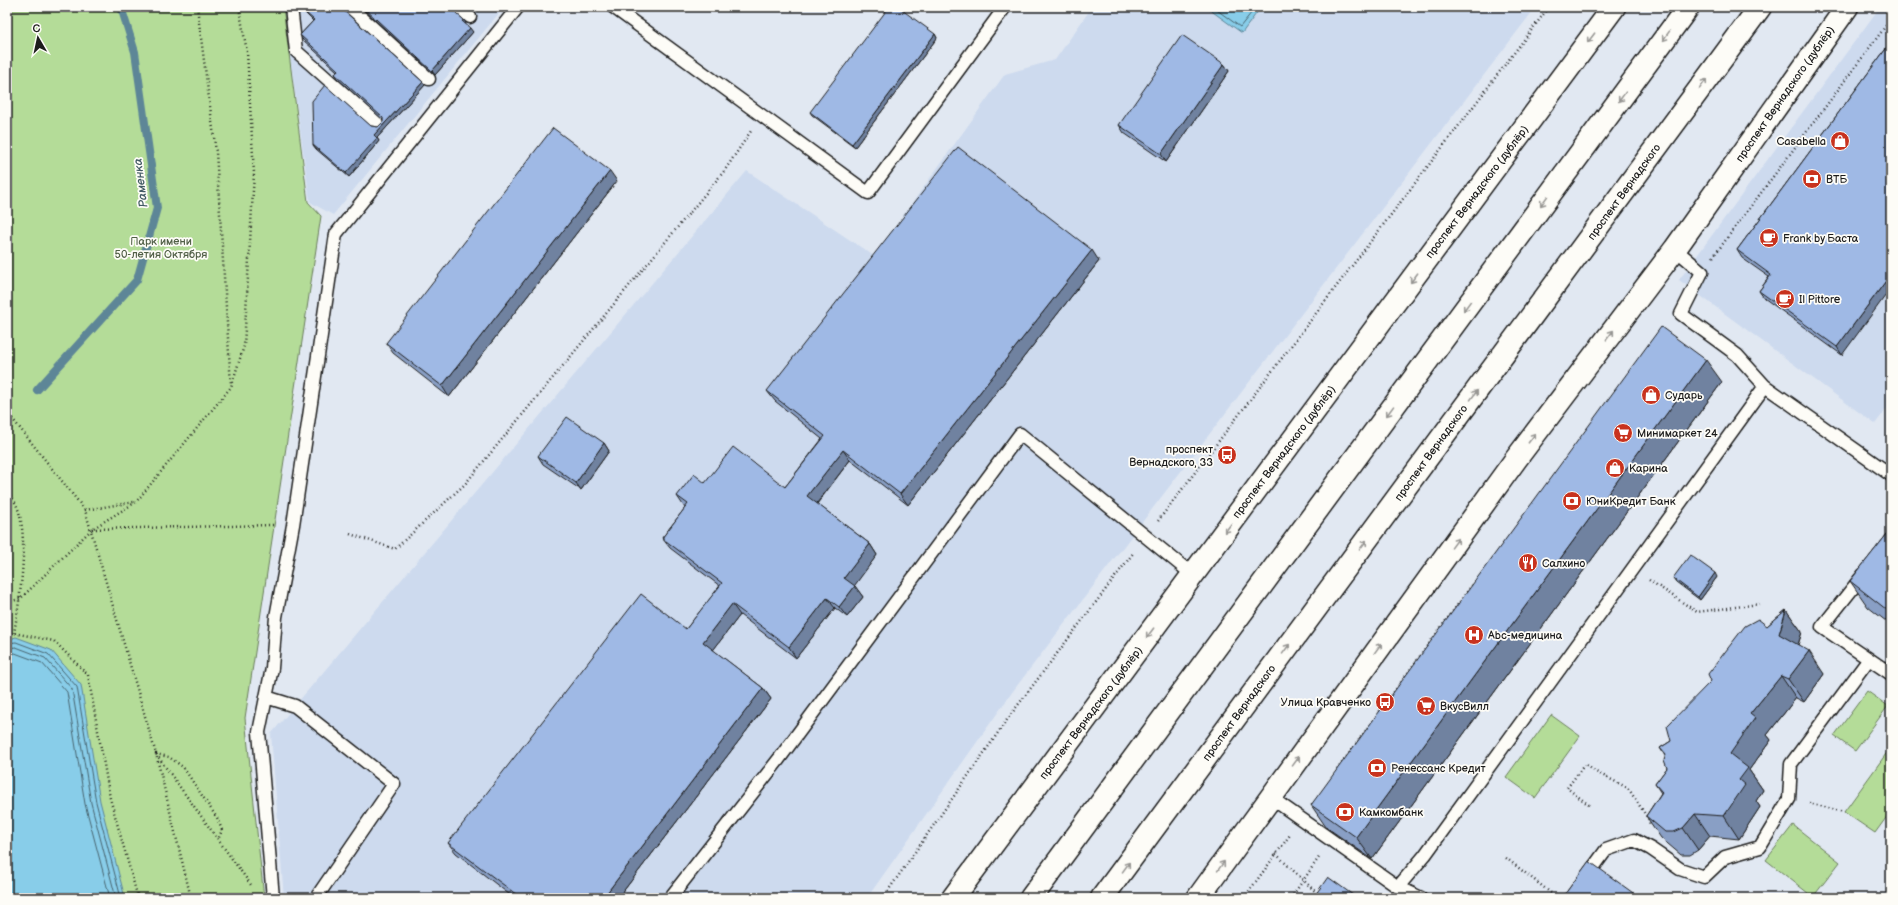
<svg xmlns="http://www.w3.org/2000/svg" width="1898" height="905" font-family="'Balsamiq Sans',sans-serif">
<rect width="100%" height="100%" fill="#e1e8f2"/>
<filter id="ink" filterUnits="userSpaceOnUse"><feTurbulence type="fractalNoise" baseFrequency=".025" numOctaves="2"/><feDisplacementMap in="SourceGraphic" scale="8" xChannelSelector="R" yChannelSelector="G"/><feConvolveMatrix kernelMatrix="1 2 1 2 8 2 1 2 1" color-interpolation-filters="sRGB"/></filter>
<g filter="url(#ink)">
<path fill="#cddaee" d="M 283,7 L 504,7 L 333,215 L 310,202 Z
M 1092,7 L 1536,7 L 1013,691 L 867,898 L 284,898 L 271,734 L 747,171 L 874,256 L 1005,74 L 1055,60 Z
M 1880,7 L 1891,7 L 1891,403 L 1875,424 L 1679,280 Z"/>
<path fill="#b4dc98" stroke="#687c5a" d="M 7,7 L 283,7 L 308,202 L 321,216 L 245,718 L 264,898 L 7,898 Z
M 1867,691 L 1888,706 L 1855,751 L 1834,736 Z
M 1551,715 L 1580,736 L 1535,798 L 1506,777 Z
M 1891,747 L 1891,811 L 1875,833 L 1844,812 Z
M 1793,825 L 1840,862 L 1813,897 L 1766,860 Z"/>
<path fill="#88cde9" stroke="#5d8697" d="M 1206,7 L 1261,7 L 1242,33 Z
M 16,637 L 51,650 L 81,685 L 100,801 L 125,898 L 7,898 L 7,640 Z"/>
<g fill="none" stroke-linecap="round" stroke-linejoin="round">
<path stroke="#47636e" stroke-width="1" d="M 1213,7 L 1240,27 L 1256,7
M 7,643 L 16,642 L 48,654 L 77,687 L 96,802 L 121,898
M 7,648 L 16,647 L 45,658 L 72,689 L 91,803 L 116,898
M 7,654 L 15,653 L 42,663 L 67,692 L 85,804 L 110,898"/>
<path stroke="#5d8697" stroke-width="8" d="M 37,390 L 137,280 L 157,208 L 135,52 L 121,7"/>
<g stroke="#1c1c1c" stroke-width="15">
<path id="service" d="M 291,7 L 296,51 L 378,124
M 350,7 L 429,79
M 458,7 L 470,17
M 613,7 L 868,193 L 1005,7
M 1765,386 L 1891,475
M 1869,659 L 1891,674
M 266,697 L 295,706 L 394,784 L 316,898
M 1270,797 L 1398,887 L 1421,898
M 1398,887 L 1425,855 L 1765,386 L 1737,355 L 1681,314 L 1702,272 L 1675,249
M 273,898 L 259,732 L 272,668 L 276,617 L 293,525 L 336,234 L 518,7
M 670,898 L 779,759 L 1020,434 L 1193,575
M 1571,898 L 1606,850 L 1634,840 L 1651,849 L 1680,869 L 1704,877 L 1725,857 L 1760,847 L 1789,799 L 1791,764 L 1869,659 L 1822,627 L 1864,574"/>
</g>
<g stroke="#1c1c1c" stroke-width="25">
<path id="tertiary" d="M 953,898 L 1614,7
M 1198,898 L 1516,459 L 1675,249 L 1847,7"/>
</g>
<g stroke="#1c1c1c" stroke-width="25">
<path id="primary" d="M 1031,898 L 1688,7
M 1102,898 L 1760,7"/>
</g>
<path stroke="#1c1c1c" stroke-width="2.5" stroke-dasharray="1 3" stroke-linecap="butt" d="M 197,7 L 216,152 L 231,385
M 1713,257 L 1891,19
M 7,412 L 85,510 L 156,754 L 251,885
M 7,493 C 35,512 19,604 14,633
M 85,510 L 134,502
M 1158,521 L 1549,7
M 92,529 L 273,525
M 350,534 L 395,549 L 465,484 L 725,170 L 751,131
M 1649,580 L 1697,612 L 1759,604
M 7,602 L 20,599 L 92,529 L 136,502 L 231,387 L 244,346 L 254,173 L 247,52 L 239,7
M 7,634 L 14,633 L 54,641 L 88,675 L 110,798 L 138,898
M 1337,770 L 1472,585
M 1809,803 L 1844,812
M 1589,805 L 1567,788 L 1585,764 L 1596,772 L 1628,788 L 1649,820 L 1650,826
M 1276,854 L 1322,898
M 1506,858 L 1551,893
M 191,898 L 156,754 L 169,757 L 183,767 L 217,818 L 222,830 L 218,840
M 883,898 L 1009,717 L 1134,552
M 1244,898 L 1290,835
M 1291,898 L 1320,856"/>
<use href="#service" stroke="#fdfcf7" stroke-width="12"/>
<use href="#tertiary" stroke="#fdfcf7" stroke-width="22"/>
<use href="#primary" stroke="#fdfcf7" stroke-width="22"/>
</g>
<path fill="#899fc5" stroke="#1c1c1c" d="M 299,7 L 343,7 L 344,11 L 423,82 L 425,85 L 377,138 L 379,141 L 349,177 L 316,149 L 313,145 L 371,126 L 378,127 L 383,122 L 383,120 L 337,78 L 335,74 L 337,71 L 302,39 L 300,35 L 313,21 Z
M 361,7 L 451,7 L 451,9 L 464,20 L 466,23 L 465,24 L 473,32 L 435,75 Z
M 469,7 L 480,7 L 475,12 Z
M 935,34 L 937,38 L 855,147 L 812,115 L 810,112 Z
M 1891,42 L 1842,355 L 1764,298 L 1759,291 L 1769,277 L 1742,258 L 1737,250 Z
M 1224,64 L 1229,71 L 1166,162 L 1124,133 L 1119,125 Z
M 617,181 L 449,397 L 393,353 L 386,343 Z
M 1099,261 L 908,505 L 850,460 L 817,504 L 870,544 L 877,555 L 854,585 L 863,597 L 847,617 L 835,608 L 796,658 L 740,615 L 713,650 L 763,688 L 771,699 L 618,898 L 514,898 L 456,853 L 448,843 L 686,629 L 720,586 L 670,548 L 662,538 L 685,508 L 677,496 L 705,483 L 785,487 L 822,439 L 775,401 L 767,391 Z
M 1722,382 L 1372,859 L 1326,827 L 1311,805 Z
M 604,443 L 609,451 L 581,490 L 543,464 L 538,456 Z
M 1891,529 L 1891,625 L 1868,607 L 1850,581 Z
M 1717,577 L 1700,600 L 1676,582 L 1673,578 Z
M 1786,610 L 1802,632 L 1798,645 L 1824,674 L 1804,702 L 1796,698 L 1767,735 L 1771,740 L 1749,770 L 1763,790 L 1756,801 L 1760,807 L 1739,839 L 1710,836 L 1698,850 L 1690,855 L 1681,855 L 1661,838 L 1646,816 L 1661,793 L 1655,784 L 1667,768 L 1665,756 L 1660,748 L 1671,741 L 1767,626 Z"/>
<path fill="#6f82a0" stroke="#1c1c1c" d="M 474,7 L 480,7 L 475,12 L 473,8 Z
M 464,20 L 466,23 L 465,25 L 462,21 Z
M 470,28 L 473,32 L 435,75 L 432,71 Z
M 935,34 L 937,38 L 855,147 L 852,144 Z
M 1224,64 L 1229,71 L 1166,162 L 1161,154 Z
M 423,82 L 425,85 L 377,138 L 379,141 L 349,177 L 346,173 L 374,135 Z
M 610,171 L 617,181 L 449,397 L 442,386 Z
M 1092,250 L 1099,261 L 908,505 L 900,494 Z
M 1891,274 L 1891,288 L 1842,355 L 1837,347 Z
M 1706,360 L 1722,382 L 1372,859 L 1356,837 Z
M 604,443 L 609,451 L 581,490 L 576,483 Z
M 843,450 L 850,460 L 814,507 L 807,496 Z
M 870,544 L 877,555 L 852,589 L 844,578 Z
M 1715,573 L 1717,577 L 1700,600 L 1698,597 Z
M 855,586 L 863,597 L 847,617 L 839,607 Z
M 827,598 L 835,608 L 796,658 L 789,647 Z
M 732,604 L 740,615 L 711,653 L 703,642 Z
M 1786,610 L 1802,632 L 1794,657 L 1779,634 Z
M 1809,651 L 1824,674 L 1804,702 L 1788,679 Z
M 1781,676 L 1796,698 L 1767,735 L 1771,740 L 1749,770 L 1763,790 L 1756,801 L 1760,807 L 1739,839 L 1724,816 L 1739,780 L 1730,754 L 1750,714 Z
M 763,688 L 771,699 L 618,898 L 603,898 Z
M 1695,814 L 1710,836 L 1698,850 L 1683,828 Z"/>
<path fill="#9fb9e5" stroke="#1c1c1c" d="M 299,7 L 342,7 L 342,9 L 423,82 L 374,135 L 377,138 L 346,173 L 313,145 L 312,101 L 325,85 L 371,126 L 378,127 L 383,122 L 383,118 L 335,74 L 338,70 L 300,35 L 314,20 Z
M 363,7 L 449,7 L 464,20 L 462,21 L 470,28 L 432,71 Z
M 889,7 L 898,7 L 935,34 L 852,144 L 810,112 Z
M 1182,35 L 1224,64 L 1161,154 L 1119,125 Z
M 1891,42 L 1891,274 L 1837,347 L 1759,291 L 1771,275 L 1737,250 Z
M 553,128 L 610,171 L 442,386 L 386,343 Z
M 958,147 L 1092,250 L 900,494 L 843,450 L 807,496 L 870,544 L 844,578 L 855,586 L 839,607 L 827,598 L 789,647 L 732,604 L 703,642 L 763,688 L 603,898 L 521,898 L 448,843 L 641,594 L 686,629 L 722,583 L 662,538 L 688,504 L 677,496 L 694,474 L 705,483 L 733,447 L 785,487 L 825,436 L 767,391 Z
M 1661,327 L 1706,360 L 1356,837 L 1311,805 Z
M 567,417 L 604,443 L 576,483 L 538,456 Z
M 1891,529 L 1891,613 L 1850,581 Z
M 1690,555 L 1715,573 L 1698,597 L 1673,578 Z
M 1786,610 L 1779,634 L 1809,651 L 1788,679 L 1781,676 L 1750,714 L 1755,718 L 1730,754 L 1748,768 L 1739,780 L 1745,785 L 1724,816 L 1695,814 L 1683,828 L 1674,832 L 1665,832 L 1646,816 L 1662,792 L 1655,784 L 1667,768 L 1664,760 L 1666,755 L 1660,748 L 1671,741 L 1667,726 L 1711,681 L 1708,674 L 1745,626 L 1758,619 L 1767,626 Z
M 1589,861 L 1640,898 L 1562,898 Z
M 1328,877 L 1357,898 L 1313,898 Z"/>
<defs><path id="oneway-shaft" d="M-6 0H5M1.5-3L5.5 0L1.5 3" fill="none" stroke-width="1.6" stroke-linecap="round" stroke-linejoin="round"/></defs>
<g stroke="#989794">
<use href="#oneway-shaft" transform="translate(1666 36) rotate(126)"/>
<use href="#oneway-shaft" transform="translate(1591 38) rotate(127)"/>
<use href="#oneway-shaft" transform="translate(1703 84) rotate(-54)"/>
<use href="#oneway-shaft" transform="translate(1622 97) rotate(126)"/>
<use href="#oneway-shaft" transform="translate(1544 201) rotate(126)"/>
<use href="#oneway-shaft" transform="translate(1414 278) rotate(127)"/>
<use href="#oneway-shaft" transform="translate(1467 306) rotate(126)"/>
<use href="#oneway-shaft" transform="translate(1610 335) rotate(-53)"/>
<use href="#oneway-shaft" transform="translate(1474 395) rotate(-54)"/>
<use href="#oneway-shaft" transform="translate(1390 411) rotate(126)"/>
<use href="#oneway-shaft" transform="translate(1532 438) rotate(-53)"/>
<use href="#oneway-shaft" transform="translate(1228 528) rotate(127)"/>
<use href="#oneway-shaft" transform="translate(1455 543) rotate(-54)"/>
<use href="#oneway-shaft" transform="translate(1363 545) rotate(-54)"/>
<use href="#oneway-shaft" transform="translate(1150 633) rotate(127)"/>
<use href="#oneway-shaft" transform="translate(1378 648) rotate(-54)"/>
<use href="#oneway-shaft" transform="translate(1286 649) rotate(-54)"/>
<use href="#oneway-shaft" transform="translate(1296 761) rotate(-54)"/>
<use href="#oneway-shaft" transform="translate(1221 866) rotate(-55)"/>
<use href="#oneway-shaft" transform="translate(1126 867) rotate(-54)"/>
</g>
</g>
<defs>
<g id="shop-disc" transform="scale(1)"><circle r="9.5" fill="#c8321e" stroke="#fdfcf7"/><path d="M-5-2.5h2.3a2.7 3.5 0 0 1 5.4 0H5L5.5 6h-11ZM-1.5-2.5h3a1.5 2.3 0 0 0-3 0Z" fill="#fff"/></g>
<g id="bank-disc" transform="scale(1)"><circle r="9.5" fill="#c8321e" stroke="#fdfcf7"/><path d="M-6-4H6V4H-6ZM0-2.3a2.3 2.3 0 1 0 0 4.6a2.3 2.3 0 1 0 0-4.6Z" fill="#fff"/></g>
<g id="cafe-disc" transform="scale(1)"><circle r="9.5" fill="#c8321e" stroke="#fdfcf7"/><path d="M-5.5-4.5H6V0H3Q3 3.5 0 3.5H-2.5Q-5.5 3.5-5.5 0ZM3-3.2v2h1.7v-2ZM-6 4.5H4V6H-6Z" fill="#fff"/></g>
<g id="supermarket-disc" transform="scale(1)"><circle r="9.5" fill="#c8321e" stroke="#fdfcf7"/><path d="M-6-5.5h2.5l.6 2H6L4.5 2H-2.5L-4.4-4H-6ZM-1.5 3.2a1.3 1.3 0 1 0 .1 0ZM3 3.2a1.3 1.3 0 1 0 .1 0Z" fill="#fff"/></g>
<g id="bus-disc" transform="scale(1)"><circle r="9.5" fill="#c8321e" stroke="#fdfcf7"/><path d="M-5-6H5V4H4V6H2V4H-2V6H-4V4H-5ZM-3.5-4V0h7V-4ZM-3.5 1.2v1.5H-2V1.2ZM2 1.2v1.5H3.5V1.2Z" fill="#fff"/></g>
<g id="restaurant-disc" transform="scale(1)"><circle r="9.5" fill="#c8321e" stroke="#fdfcf7"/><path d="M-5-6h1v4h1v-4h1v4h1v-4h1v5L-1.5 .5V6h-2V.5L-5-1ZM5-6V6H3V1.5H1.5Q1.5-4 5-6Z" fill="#fff"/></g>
<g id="hospital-disc" transform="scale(1)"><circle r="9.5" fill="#c8321e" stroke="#fdfcf7"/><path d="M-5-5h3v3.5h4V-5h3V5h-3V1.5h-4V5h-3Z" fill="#fff"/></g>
</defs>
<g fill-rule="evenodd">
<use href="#shop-disc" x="1840" y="141"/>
<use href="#bank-disc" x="1812" y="179"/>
<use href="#cafe-disc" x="1769" y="238"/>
<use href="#cafe-disc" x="1785" y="299"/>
<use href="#shop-disc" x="1651" y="395"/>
<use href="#supermarket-disc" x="1623" y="433"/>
<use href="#bus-disc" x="1227" y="455"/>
<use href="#shop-disc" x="1615" y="468"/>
<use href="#bank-disc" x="1572" y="501"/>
<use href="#restaurant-disc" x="1528" y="563"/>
<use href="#hospital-disc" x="1474" y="635"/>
<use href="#bus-disc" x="1385" y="702"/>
<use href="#supermarket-disc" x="1426" y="706"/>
<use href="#bank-disc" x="1377" y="768"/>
<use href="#bank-disc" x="1345" y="812"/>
</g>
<g text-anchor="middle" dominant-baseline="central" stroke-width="3.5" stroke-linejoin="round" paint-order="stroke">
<g font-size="11" fill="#1c1c1c" stroke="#fdfcf7">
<text transform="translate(1785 94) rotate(-55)">проспект Вернадского (дублёр)</text>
<text transform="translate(1477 192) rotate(-53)">проспект Вернадского (дублёр)</text>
<text transform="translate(1624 192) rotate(-54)">проспект Вернадского</text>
<text transform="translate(1284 452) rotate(-53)">проспект Вернадского (дублёр)</text>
<text transform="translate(1431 453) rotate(-54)">проспект Вернадского</text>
<text transform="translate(1091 713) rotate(-53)">проспект Вернадского (дублёр)</text>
<text transform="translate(1239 713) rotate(-54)">проспект Вернадского</text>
</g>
<g font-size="11" fill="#1c1c1c" stroke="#fdfcf7" text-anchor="start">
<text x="1826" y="141" text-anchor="end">Casabella</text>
<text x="1826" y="179">ВТБ</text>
<text x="1783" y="238">Frank by Баста</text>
<text x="1799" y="299">Il Pittore</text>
<text x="1665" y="395">Сударь</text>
<text x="1637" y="433">Минимаркет 24</text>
<text x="1213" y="449" text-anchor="end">проспект<tspan x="1213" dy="13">Вернадского, 33</tspan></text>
<text x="1629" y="468">Карина</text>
<text x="1586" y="501">ЮниКредит Банк</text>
<text x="1542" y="563">Салхино</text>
<text x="1488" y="635">Abc-медицина</text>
<text x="1371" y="702" text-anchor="end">Улица Кравченко</text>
<text x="1440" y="706">ВкусВилл</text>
<text x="1391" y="768">Ренессанс Кредит</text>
<text x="1359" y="812">Камкомбанк</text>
</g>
<g font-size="11" fill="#515f47" stroke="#fdfcf7">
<text x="161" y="241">Парк имени<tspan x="161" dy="13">50-летия Октября</tspan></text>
</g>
<g font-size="12" font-style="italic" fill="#425a64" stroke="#fdfcf7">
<text transform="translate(141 183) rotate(-97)">Раменка</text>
</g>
</g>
<rect width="1898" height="905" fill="none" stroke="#fdfcf7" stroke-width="24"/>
<rect x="12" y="12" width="1874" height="881" fill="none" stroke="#1c1c1c" stroke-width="1.5" filter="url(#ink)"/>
<g transform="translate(38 38) rotate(351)" stroke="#fdfcf7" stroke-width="3" paint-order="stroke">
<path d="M0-3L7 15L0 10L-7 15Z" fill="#1c1c1c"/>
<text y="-6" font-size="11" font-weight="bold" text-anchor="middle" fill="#1c1c1c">С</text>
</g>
</svg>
